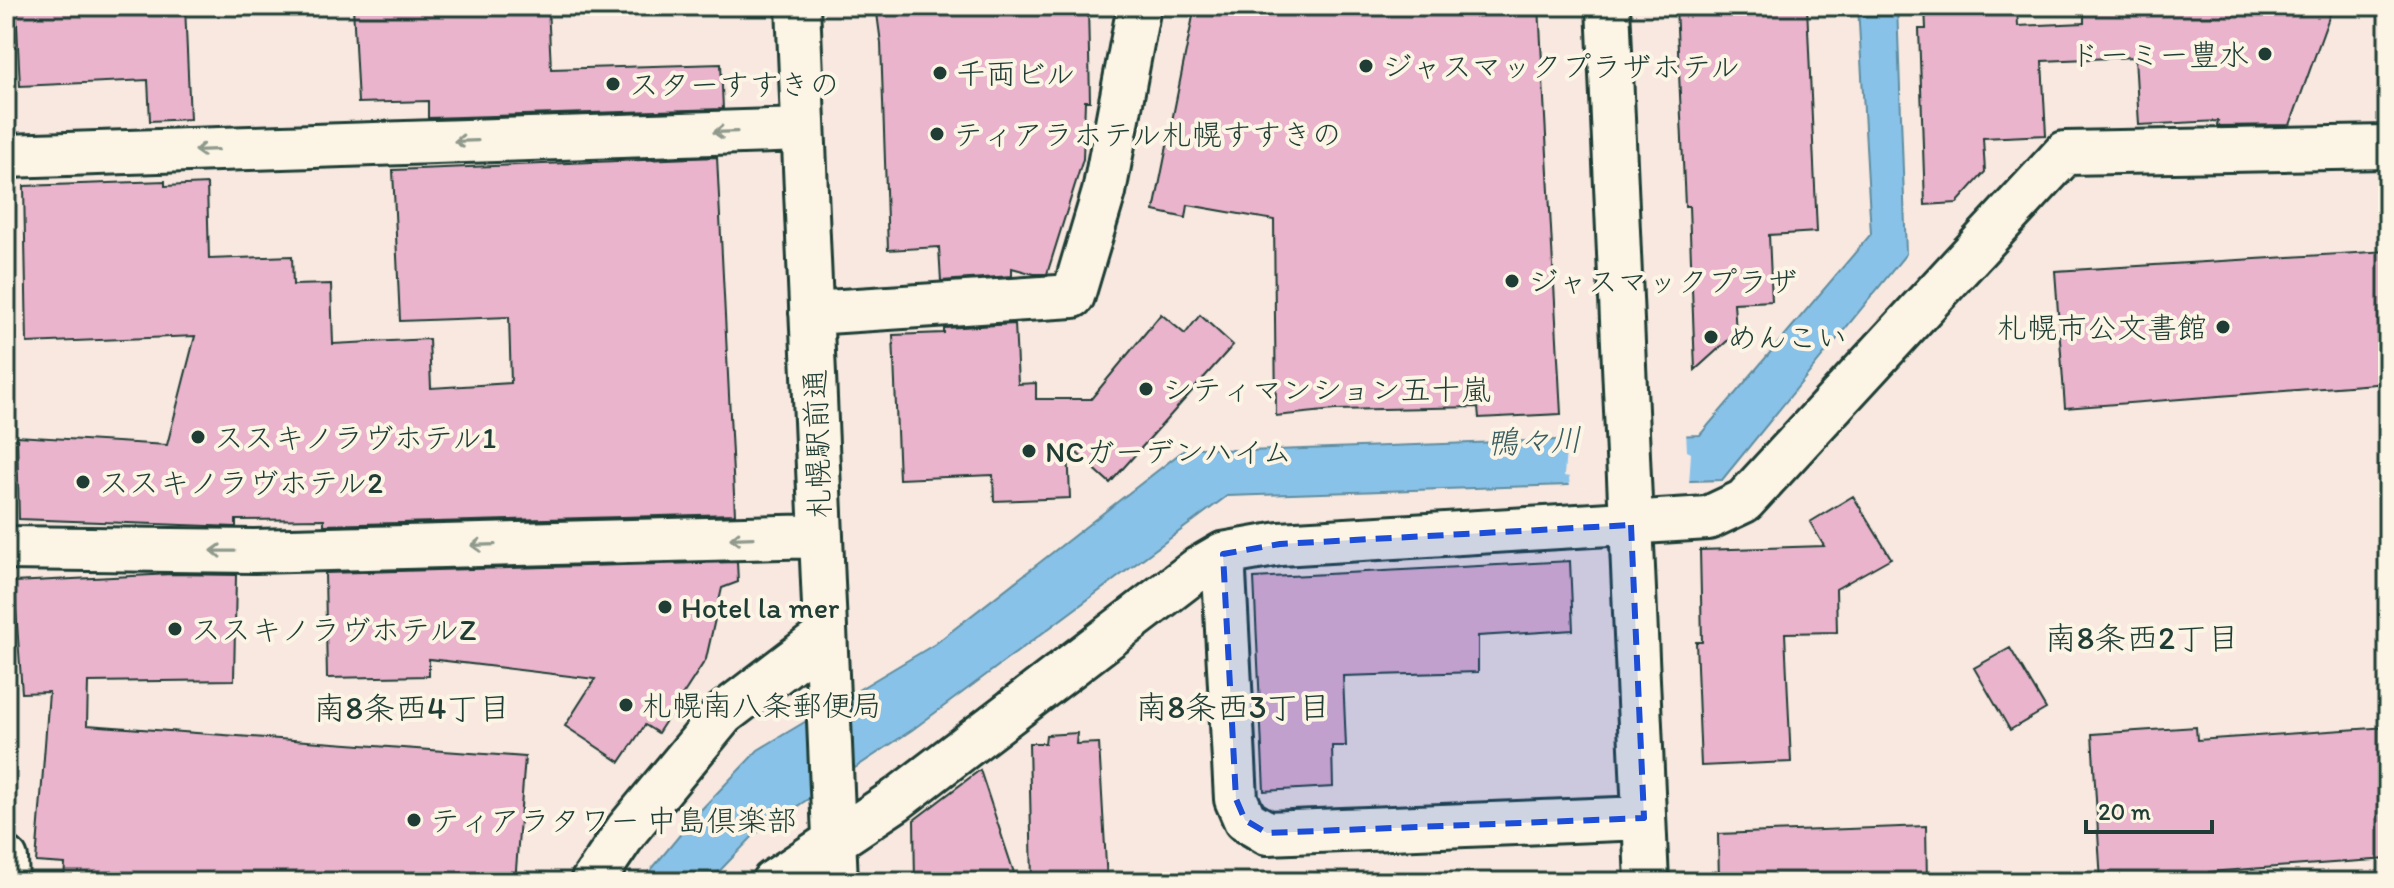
<svg xmlns="http://www.w3.org/2000/svg" width="2394" height="888" font-family="Itim,'Klee One',sans-serif">
<rect width="100%" height="100%" fill="#f8e8e0"/>
<filter id="ink" filterUnits="userSpaceOnUse"><feTurbulence type="fractalNoise" baseFrequency=".0125" numOctaves="2"/><feDisplacementMap in="SourceGraphic" scale="16" xChannelSelector="R" yChannelSelector="G"/><feConvolveMatrix kernelMatrix="1 2 1 2 8 2 1 2 1" color-interpolation-filters="sRGB"/></filter>
<g filter="url(#ink)">
<path fill="#89c2e8" stroke="#5f8da0" stroke-width="2" d="M 1858,6 L 1897,6 L 1906,254 L 1722,480 L 1227,496 L 912,730 L 754,835 L 709,882 L 641,882 L 698,813 L 758,750 L 935,644 L 1188,447 L 1247,451 L 1700,435 L 1871,234 Z"/>
<path fill="#f8e8e0" d="M 1686,431 L 1687,451 L 1691,453 L 1689,485 L 1570,489 L 1569,477 L 1564,476 L 1567,436 Z"/>
<path fill="#eab4cc" stroke="#1f3d34" stroke-width="2" d="M 16,6 L 185,6 L 190,119 L 150,121 L 148,80 L 20,86 Z
M 353,6 L 548,6 L 551,69 L 721,64 L 723,109 L 428,118 L 428,101 L 358,103 Z
M 876,6 L 1088,6 L 1090,101 L 1085,101 L 1083,159 L 1047,274 L 1034,274 L 1012,268 L 1012,276 L 941,281 L 939,247 L 888,250 L 881,43 Z
M 1195,6 L 1539,6 L 1561,414 L 1479,418 L 1478,407 L 1335,410 L 1276,416 L 1274,220 L 1188,205 L 1186,218 L 1154,211 Z
M 1676,6 L 1807,6 L 1817,232 L 1769,235 L 1772,301 L 1734,303 L 1736,333 L 1695,370 L 1689,206 L 1685,206 Z
M 1925,6 L 2017,6 L 2018,26 L 2084,23 L 2084,8 L 2333,6 L 2290,125 L 2217,126 L 2218,121 L 2139,125 L 2135,57 L 2042,61 L 2046,135 L 1983,138 L 1985,172 L 1957,203 L 1925,205 L 1919,29 L 1926,29 Z
M 717,157 L 735,514 L 324,525 L 324,519 L 236,520 L 236,527 L 19,519 L 17,436 L 167,445 L 195,336 L 27,343 L 24,186 L 165,181 L 165,186 L 207,184 L 209,259 L 292,256 L 293,285 L 331,284 L 333,344 L 429,339 L 431,388 L 511,383 L 509,317 L 400,321 L 393,170 Z
M 2388,251 L 2388,383 L 2065,408 L 2055,271 Z
M 1161,314 L 1185,334 L 1200,315 L 1233,345 L 1110,483 L 1068,445 L 1070,498 L 994,501 L 993,475 L 899,479 L 893,335 L 944,333 L 944,328 L 1015,324 L 1018,384 L 1036,383 L 1036,399 L 1091,399 Z
M 1853,496 L 1891,558 L 1836,589 L 1837,632 L 1785,633 L 1791,762 L 1701,766 L 1696,642 L 1702,642 L 1700,550 L 1824,546 L 1810,522 Z
M 1570,561 L 1573,630 L 1478,636 L 1478,672 L 1343,676 L 1346,746 L 1332,746 L 1333,787 L 1264,791 L 1254,578 Z
M 737,562 L 738,582 L 722,588 L 706,659 L 658,733 L 645,725 L 620,762 L 565,726 L 595,679 L 429,659 L 429,676 L 327,678 L 325,573 Z
M 172,574 L 236,575 L 234,680 L 88,682 L 87,725 L 525,757 L 515,882 L 64,882 L 65,864 L 36,862 L 49,692 L 22,693 L 14,582 Z
M 2010,648 L 2046,709 L 2010,730 L 1974,668 Z
M 2196,727 L 2197,740 L 2388,727 L 2388,859 L 2209,872 L 2210,882 L 2101,882 L 2092,734 Z
M 1077,733 L 1076,744 L 1099,743 L 1107,882 L 1032,882 L 1029,743 L 1045,743 L 1046,735 Z
M 980,770 L 1017,882 L 915,882 L 914,820 Z
M 1926,826 L 1927,882 L 1719,882 L 1718,834 Z"/>
<g fill="none" stroke-linecap="round" stroke-linejoin="round">
<g stroke="#1f3d34" stroke-width="48">
<path id="minor" d="M 798,6 L 836,882
M 1608,6 L 1647,882
M 6,156 L 803,130
M 811,313 L 1073,296 L 1104,192 L 1139,6
M 6,548 L 254,551 L 820,536
M 1223,554 L 1236,799 L 1245,820 L 1267,833 L 1644,818
M 6,859 L 7,882
M 592,882 L 627,830 L 723,714 L 825,636
M 773,882 L 896,800 L 1199,568 L 1223,554 L 1280,544 L 1708,518 L 1744,501 L 2065,153 L 2388,147"/>
</g>
<use href="#minor" stroke="#fcf5e5" stroke-width="42"/>
</g>
<defs><path id="oneway-shaft" d="M-6 0H5M1.5-3L5.5 0L1.5 3" fill="none" stroke-width="1.6" stroke-linecap="round" stroke-linejoin="round" transform="scale(2)"/></defs>
<g stroke="#8e998c">
<use href="#oneway-shaft" transform="translate(725 132) rotate(178)"/>
<use href="#oneway-shaft" transform="translate(466 141) rotate(178)"/>
<use href="#oneway-shaft" transform="translate(206 150) rotate(178)"/>
<use href="#oneway-shaft" transform="translate(742 538) rotate(178)"/>
<use href="#oneway-shaft" transform="translate(483 545) rotate(178)"/>
<use href="#oneway-shaft" transform="translate(223 551) rotate(-179)"/>
</g>
</g>
<path fill="#1d4ed8" fill-opacity="0.2" stroke="#1d4ed8" stroke-width="6" stroke-dasharray="16 10" stroke-linejoin="round" d="M 1631,525 L 1644,818 L 1267,833 L 1245,820 L 1236,799 L 1223,554 L 1280,544 Z"/>
<g fill="#1f3d34" stroke="#fcf5e5" stroke-width="3">
<circle cx="2265" cy="54" r="8"/>
<circle cx="1366" cy="66" r="8"/>
<circle cx="940" cy="73" r="8"/>
<circle cx="613" cy="84" r="8"/>
<circle cx="937" cy="134" r="8"/>
<circle cx="1512" cy="281" r="8"/>
<circle cx="2223" cy="327" r="8"/>
<circle cx="1711" cy="337" r="8"/>
<circle cx="1146" cy="389" r="8"/>
<circle cx="198" cy="437" r="8"/>
<circle cx="1029" cy="451" r="8"/>
<circle cx="83" cy="482" r="8"/>
<circle cx="665" cy="607" r="8"/>
<circle cx="175" cy="629" r="8"/>
<circle cx="626" cy="705" r="8"/>
<circle cx="414" cy="820" r="8"/>
</g>
<g text-anchor="middle" dominant-baseline="central" stroke-width="8" stroke-linejoin="round" paint-order="stroke">
<g font-size="30" fill="#1f3d34" stroke="#fcf5e5" text-anchor="start">
<text x="2249" y="54" text-anchor="end">ドーミー豊水</text>
<text x="1382" y="66">ジャスマックプラザホテル</text>
<text x="956" y="73">千両ビル</text>
<text x="629" y="84">スターすすきの</text>
<text x="953" y="134">ティアラホテル札幌すすきの</text>
<text x="1528" y="281">ジャスマックプラザ</text>
<text x="2207" y="327" text-anchor="end">札幌市公文書館</text>
<text x="1727" y="337">めんこい</text>
<text x="1162" y="389">シティマンション五十嵐</text>
<text x="214" y="437">ススキノラヴホテル1</text>
<text x="1045" y="451">NCガーデンハイム</text>
<text x="99" y="482">ススキノラヴホテル2</text>
<text x="681" y="607">Hotel la mer</text>
<text x="191" y="629">ススキノラヴホテルZ</text>
<text x="642" y="705">札幌南八条郵便局</text>
<text x="430" y="820">ティアラタワー 中島倶楽部</text>
</g>
<g font-size="30" fill="#1f3d34" stroke="#fcf5e5">
<text transform="translate(817 444) rotate(-92)">札幌駅前通</text>
</g>
<g font-size="32" font-style="italic" fill="#3a5e61" stroke="#fcf5e5">
<text transform="translate(1534 441) rotate(-2)">鴨々川</text>
</g>
<g font-size="32" fill="#1f3d34" stroke="#fcf5e5">
<text x="2142" y="638">南8条西2丁目</text>
<text x="1233" y="707">南8条西3丁目</text>
<text x="412" y="708">南8条西4丁目</text>
</g>
</g>
<rect width="2394" height="888" fill="none" stroke="#fcf5e5" stroke-width="32"/>
<rect x="16" y="16" width="2362" height="856" fill="none" stroke="#1f3d34" stroke-width="3" filter="url(#ink)"/>
<path d="M2086 820v12h126v-12" fill="none" stroke="#1f3d34" stroke-width="4"/>
<text x="2098" y="820" font-size="24" fill="#1f3d34" stroke="#fcf5e5" stroke-width="6" paint-order="stroke">20 m</text>
</svg>
